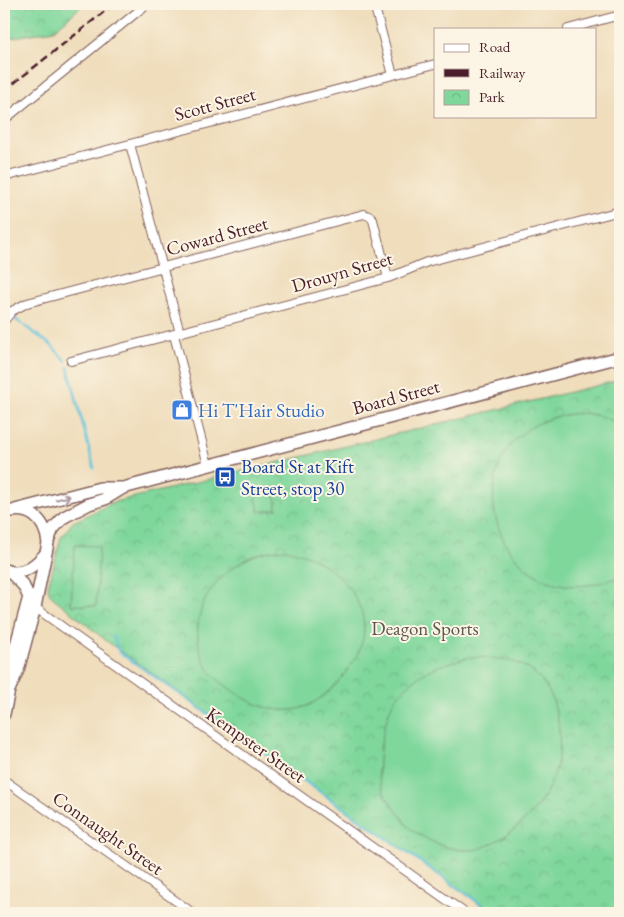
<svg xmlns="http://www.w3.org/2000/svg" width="624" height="917" font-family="'EB Garamond',serif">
<defs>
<pattern id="park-crowns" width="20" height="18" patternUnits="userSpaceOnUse" patternTransform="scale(1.25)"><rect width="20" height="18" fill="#7fd79c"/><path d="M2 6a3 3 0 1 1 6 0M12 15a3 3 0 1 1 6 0" fill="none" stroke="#6fb887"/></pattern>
</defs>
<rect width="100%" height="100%" fill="#fcf5e5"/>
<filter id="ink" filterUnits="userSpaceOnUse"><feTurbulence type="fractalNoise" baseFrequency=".02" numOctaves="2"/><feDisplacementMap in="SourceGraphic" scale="10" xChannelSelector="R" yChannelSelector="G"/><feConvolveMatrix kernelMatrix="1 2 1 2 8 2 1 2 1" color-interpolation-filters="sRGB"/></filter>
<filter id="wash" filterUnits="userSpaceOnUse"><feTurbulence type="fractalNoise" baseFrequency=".0096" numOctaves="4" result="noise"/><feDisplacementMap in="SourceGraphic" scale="20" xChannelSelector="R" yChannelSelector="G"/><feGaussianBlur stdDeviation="1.12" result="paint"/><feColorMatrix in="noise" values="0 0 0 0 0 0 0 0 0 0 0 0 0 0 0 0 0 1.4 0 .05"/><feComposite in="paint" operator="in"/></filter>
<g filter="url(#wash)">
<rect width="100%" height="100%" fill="#efddbb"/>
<path fill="url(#park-crowns)" stroke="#647b64" d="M 4,4 L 84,4 L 54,30 L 4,39 Z
M 620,380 L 620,913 L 492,913 L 109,643 L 50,595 L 48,587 L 61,537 L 73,522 L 114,502 Z"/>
<path fill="#7fd79c" stroke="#647b64" d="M 584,413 L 600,416 L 620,424 L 620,576 C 486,634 435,418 584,413 Z
M 274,489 L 277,509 L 259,512 L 255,492 Z
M 75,545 L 99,546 L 96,606 L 71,605 Z
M 286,549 C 293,551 301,553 308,556 C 338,569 370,603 363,638 C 360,655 349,668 339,681 C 328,694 309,709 291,710 C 275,712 255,705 241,696 C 230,689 216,680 209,670 C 190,640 196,604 219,580 C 240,559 258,551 286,549 Z
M 470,657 C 490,658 512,658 529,669 C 546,680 553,697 557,716 C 567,767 547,807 505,836 C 495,842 482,850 470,850 C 448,851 428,841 411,829 C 406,825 403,819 399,814 C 393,806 385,796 381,786 C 374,766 384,719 394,701 C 398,695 407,687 412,682 C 431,666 448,663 470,657 Z"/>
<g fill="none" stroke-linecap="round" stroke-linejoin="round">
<path stroke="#5cc2da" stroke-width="2.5" d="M 15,319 L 51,345 L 66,361
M 68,367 L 94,468
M 113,636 L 119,652 L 494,913"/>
</g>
</g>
<g filter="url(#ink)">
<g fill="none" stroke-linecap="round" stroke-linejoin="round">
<g stroke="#84625d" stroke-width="10">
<path id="street" d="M 374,4 L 393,75
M 568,29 L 620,15
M 4,120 L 147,4
M 130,144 L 180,333
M 4,177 L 435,64
M 4,321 L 12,311 L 27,303 L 364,214 L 371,217 L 373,220 L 388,278
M 174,335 L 208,465
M 71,361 L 388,278 L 427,262 L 620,211
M 33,606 L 465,913
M 4,780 L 193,913"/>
</g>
<g stroke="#84625d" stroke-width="14">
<path id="secondary" d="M 15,510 L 100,488 L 123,488 L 620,357
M 4,513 C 28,505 45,518 48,543 L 35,607 L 18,670 L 9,690 L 4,714
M 48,541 L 53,529 L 64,517 L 89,504 L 105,499 L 123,488
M 5,570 C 22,577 36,565 46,553
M 10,683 L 10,667 L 29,597 L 23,585 L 10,572"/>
</g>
<use href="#street" stroke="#fff" stroke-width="8"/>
<use href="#secondary" stroke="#fff" stroke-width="11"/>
<path stroke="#4a1f2b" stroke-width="2.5" stroke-dasharray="8 4" stroke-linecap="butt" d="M 4,91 L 114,4"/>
</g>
<defs><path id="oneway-shaft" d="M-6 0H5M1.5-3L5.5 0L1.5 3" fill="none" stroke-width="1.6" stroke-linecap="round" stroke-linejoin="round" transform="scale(1.25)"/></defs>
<use stroke="#ae9aa0" href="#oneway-shaft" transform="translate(63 498) rotate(-13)"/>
</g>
<defs>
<g id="shop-square" transform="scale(1.125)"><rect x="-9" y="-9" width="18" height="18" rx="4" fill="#3f7fe0" stroke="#fcf5e5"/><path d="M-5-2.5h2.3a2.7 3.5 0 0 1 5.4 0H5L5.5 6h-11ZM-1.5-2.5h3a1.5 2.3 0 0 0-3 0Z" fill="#fff"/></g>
<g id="bus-square" transform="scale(1.125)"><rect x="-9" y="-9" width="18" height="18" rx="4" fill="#1a4fb4" stroke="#fcf5e5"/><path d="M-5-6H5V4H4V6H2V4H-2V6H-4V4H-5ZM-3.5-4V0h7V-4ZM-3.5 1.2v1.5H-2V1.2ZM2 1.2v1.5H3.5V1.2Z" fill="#fff"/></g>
</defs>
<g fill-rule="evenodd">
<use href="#shop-square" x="182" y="410"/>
<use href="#bus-square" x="225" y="477"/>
</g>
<g text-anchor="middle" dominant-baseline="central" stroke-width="4" stroke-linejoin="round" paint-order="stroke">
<g font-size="19" fill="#4a1f2b" stroke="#fcf5e5">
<text transform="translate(215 104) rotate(-15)">Scott Street</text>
<text transform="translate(217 236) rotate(-15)">Coward Street</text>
<text transform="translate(342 272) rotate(-16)">Drouyn Street</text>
<text transform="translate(396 397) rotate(-15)">Board Street</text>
<text transform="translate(256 745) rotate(35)">Kempster Street</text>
<text transform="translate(108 833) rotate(35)">Connaught Street</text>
</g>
<g font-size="19" fill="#366cbe" stroke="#fcf5e5" text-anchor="start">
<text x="198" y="410">Hi T'Hair Studio</text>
</g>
<g font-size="19" fill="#164399" stroke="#fcf5e5" text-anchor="start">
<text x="241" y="466">Board St at Kift<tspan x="241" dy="22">Street, stop 30</tspan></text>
</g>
<g font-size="19" fill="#5a564d" stroke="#fcf5e5">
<text x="425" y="628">Deagon Sports</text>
</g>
</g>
<rect width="624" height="917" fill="none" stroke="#fcf5e5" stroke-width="20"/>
<rect x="434" y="28" width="162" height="90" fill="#fcf5e5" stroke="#b59f9b"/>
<rect x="444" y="44" width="25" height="8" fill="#ffffff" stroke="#b59f9b"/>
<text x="479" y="52" font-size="15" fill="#4a1f2b">Road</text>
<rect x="444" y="69" width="25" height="8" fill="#4a1f2b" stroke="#b59f9b"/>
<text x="479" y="78" font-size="15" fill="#4a1f2b">Railway</text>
<rect x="444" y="90" width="25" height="15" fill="url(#park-crowns)" stroke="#b59f9b"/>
<text x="479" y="102" font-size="15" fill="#4a1f2b">Park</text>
</svg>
